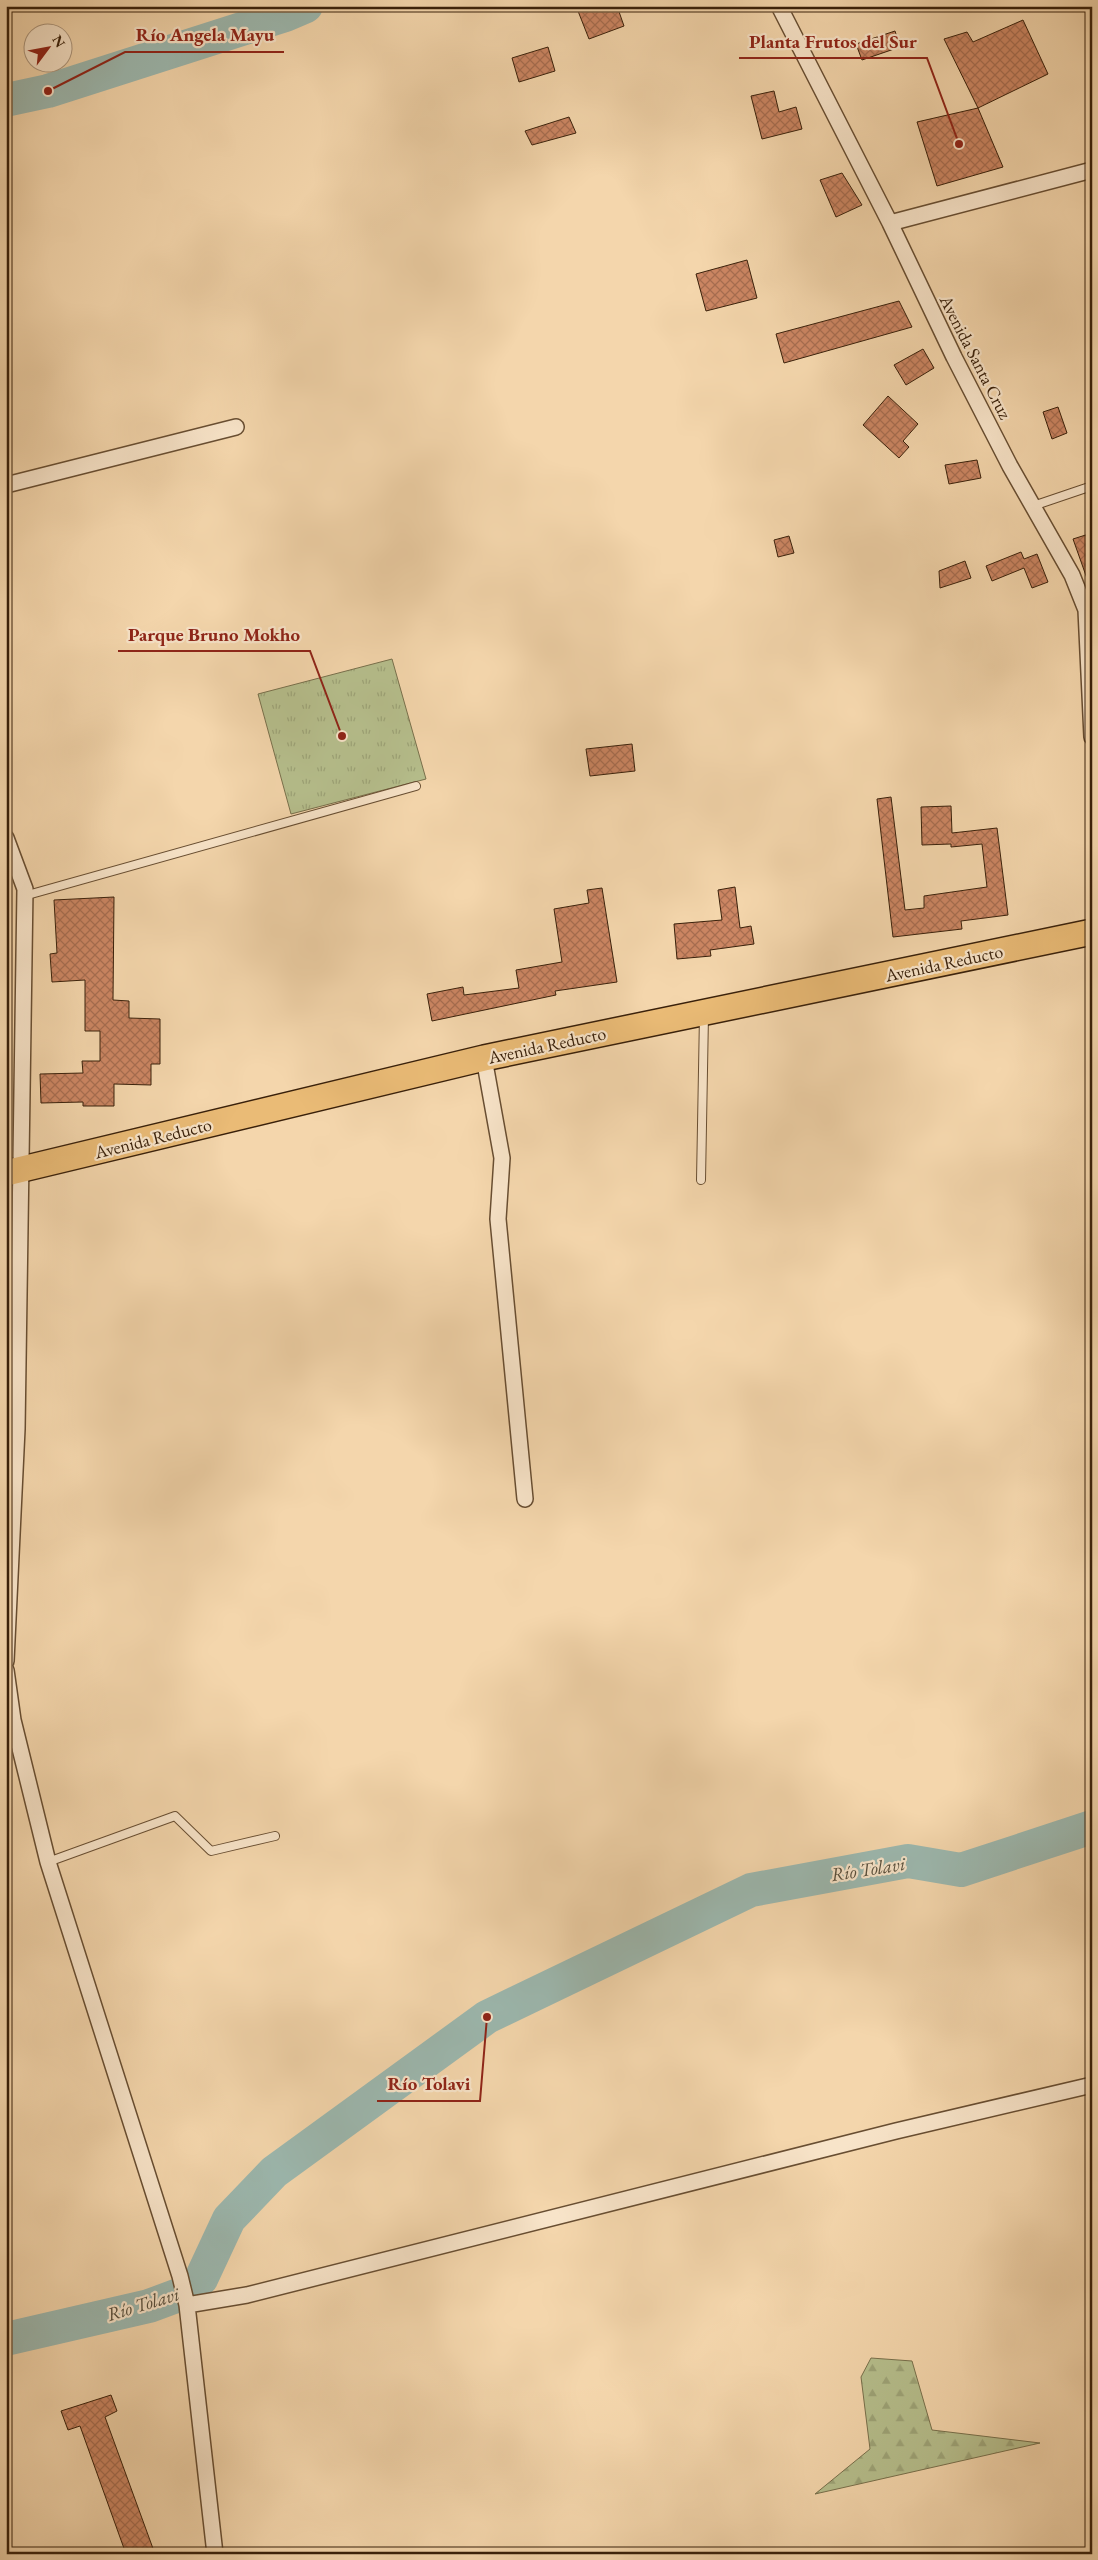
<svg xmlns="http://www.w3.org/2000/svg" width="1098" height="2560" font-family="'EB Garamond',serif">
<defs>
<pattern id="forest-firs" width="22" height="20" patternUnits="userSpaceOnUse" patternTransform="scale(1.25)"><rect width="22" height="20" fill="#b6bf8d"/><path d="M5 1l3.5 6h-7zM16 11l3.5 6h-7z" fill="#9da478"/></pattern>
<pattern id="park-tufts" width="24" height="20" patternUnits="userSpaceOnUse" patternTransform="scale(1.25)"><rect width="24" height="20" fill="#b6bf8d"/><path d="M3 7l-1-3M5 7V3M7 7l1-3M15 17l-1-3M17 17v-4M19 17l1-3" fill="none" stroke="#9da478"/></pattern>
<pattern id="building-cross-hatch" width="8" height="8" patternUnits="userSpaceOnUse" patternTransform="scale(1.25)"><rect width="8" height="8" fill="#cc8663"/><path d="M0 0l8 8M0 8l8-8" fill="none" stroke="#a76d50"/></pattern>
</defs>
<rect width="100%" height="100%" fill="#f4d6ac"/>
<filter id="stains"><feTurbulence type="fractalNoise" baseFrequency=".004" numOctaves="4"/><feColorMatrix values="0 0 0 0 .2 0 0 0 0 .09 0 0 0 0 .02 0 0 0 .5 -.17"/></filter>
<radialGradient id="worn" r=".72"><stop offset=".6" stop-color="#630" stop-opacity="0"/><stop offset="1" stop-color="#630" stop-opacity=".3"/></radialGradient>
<path fill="url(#forest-firs)" stroke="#78704c" d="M 871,2358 L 912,2361 L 932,2430 L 1040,2443 L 815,2494 L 870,2449 L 861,2377 Z"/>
<path fill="url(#park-tufts)" stroke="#78704c" d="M 392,659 L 426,779 L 291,814 L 258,694 Z"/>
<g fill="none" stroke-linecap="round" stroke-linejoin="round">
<path stroke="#9cb8af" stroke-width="34" d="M 6,100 L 48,91 L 285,15 L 306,6
M 6,2339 L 149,2306 L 184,2293 L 201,2279 L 229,2219 L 274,2172 L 487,2017 L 751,1890 L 908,1861 L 961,1870 L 1092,1827"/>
</g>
<path fill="url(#building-cross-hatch)" stroke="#39200a" d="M 591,6 L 617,6 L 624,26 L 589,39 L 578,11 Z
M 1023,20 L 1048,74 L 978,108 L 944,39 L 967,32 L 973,42 Z
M 895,31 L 900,47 L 862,60 L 856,44 Z
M 548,47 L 555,71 L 519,82 L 512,58 Z
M 774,91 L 779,112 L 796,107 L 802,129 L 762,139 L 751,96 Z
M 978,108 L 1003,167 L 937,186 L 917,122 Z
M 569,117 L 576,133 L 532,145 L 525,131 Z
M 842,173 L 862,205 L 836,217 L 820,180 Z
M 747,260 L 757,298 L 706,311 L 696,274 Z
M 899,301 L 912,327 L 784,363 L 776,334 Z
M 923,349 L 934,368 L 906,385 L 894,365 Z
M 888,396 L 918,424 L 903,441 L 909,447 L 899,458 L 863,425 Z
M 1058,407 L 1067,433 L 1052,439 L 1043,412 Z
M 977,460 L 981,478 L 949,484 L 945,465 Z
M 1092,533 L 1092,587 L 1090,587 L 1073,539 Z
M 789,536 L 794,553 L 778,557 L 774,540 Z
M 1021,552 L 1024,559 L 1037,554 L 1048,582 L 1032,588 L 1024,568 L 992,581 L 986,566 Z
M 965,561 L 971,578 L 940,588 L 939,571 Z
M 632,744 L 635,771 L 590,776 L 586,749 Z
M 891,797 L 905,910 L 924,908 L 924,896 L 987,887 L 982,844 L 951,847 L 951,844 L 922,845 L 921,807 L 951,806 L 952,833 L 997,828 L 1008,915 L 961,921 L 962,929 L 893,937 L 877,799 Z
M 735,887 L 740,928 L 751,926 L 754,944 L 710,950 L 711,956 L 677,959 L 674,924 L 722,920 L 718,890 Z
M 602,888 L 617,982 L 555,991 L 556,995 L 432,1021 L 427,994 L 463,987 L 464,995 L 519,988 L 516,970 L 562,962 L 554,909 L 589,903 L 587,890 Z
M 114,897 L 113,1000 L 129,1001 L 129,1018 L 160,1019 L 160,1064 L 151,1064 L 151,1085 L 114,1084 L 114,1106 L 83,1106 L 83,1102 L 41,1103 L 40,1074 L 83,1073 L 82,1061 L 100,1061 L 100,1031 L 85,1031 L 85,980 L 52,982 L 50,954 L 57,953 L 54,900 Z
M 111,2395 L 117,2411 L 105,2417 L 155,2554 L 126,2554 L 80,2426 L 68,2430 L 61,2411 Z"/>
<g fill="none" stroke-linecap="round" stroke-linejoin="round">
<g stroke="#684e32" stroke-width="10">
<path id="service" d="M 1033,506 L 1092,486
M 24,896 L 416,786
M 701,1180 L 704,1015
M 48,1862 L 175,1816 L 211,1851 L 275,1836"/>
</g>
<g stroke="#684e32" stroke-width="18">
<path id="minor" d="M 779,6 L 890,223 L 954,357 L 1010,466 L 1072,575 L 1086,610 L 1092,737
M 890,223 L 1092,170
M 6,485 L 236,427
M 6,838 L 25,889 L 17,1429 L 6,1661
M 484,1058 L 502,1158 L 498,1219 L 525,1499
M 6,1670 L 13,1720 L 48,1862 L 180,2276 L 187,2305 L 215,2554
M 187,2305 L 247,2295 L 896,2131 L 1092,2085"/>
</g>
<g stroke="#39200a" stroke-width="28">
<path id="primary" d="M 6,1173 L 484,1058 L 1092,932"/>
</g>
<use href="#service" stroke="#f8e4c9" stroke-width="8"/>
<use href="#minor" stroke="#f8e4c9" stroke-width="15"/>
<use href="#primary" stroke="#eabb76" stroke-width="25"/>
</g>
<g text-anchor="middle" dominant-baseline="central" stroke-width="4.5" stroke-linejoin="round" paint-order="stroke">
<g font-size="18" fill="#39200a" stroke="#f8e4c9">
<text transform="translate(976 357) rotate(63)">Avenida Santa Cruz</text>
<text transform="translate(944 963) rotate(-12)">Avenida Reducto</text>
<text transform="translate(547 1045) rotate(-12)">Avenida Reducto</text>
<text transform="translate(153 1138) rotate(-14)">Avenida Reducto</text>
</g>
<g font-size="19" font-style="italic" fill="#574e3c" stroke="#f8e4c9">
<text transform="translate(868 1869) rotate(-9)">Río Tolavi</text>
<text transform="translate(143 2304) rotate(-17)">Río Tolavi</text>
</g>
</g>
<path fill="none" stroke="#8f2418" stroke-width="2" d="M48 91L125 52H284M959 144L927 58H739M342 736L310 651H118M487 2017L480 2101H377"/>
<g fill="#8f2418" stroke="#f8e4c9" stroke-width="2">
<circle cx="48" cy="91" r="5"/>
<circle cx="959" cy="144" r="5"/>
<circle cx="342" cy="736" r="5"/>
<circle cx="487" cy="2017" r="5"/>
</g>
<g font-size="19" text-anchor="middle" font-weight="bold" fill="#8f2418" stroke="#f8e4c9" stroke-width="4.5" stroke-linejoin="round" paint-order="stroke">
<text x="205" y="41">Río Angela Mayu</text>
<text x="833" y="48">Planta Frutos del Sur</text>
<text x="214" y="641">Parque Bruno Mokho</text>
<text x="429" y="2090">Río Tolavi</text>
</g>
<rect width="1098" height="2560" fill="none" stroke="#f4d6ac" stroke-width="25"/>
<rect x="8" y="8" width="1083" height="2545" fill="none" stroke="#39200a" stroke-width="2.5"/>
<rect x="12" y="12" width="1073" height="2535" fill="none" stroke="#39200a"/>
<g transform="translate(48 48) rotate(58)"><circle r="24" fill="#f8e4c9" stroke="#ac967d"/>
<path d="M0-4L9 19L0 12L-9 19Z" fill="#8f2418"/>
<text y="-8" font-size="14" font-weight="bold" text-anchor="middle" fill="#39200a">N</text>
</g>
<rect width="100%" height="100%" filter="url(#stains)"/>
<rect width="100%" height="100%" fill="url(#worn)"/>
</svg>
